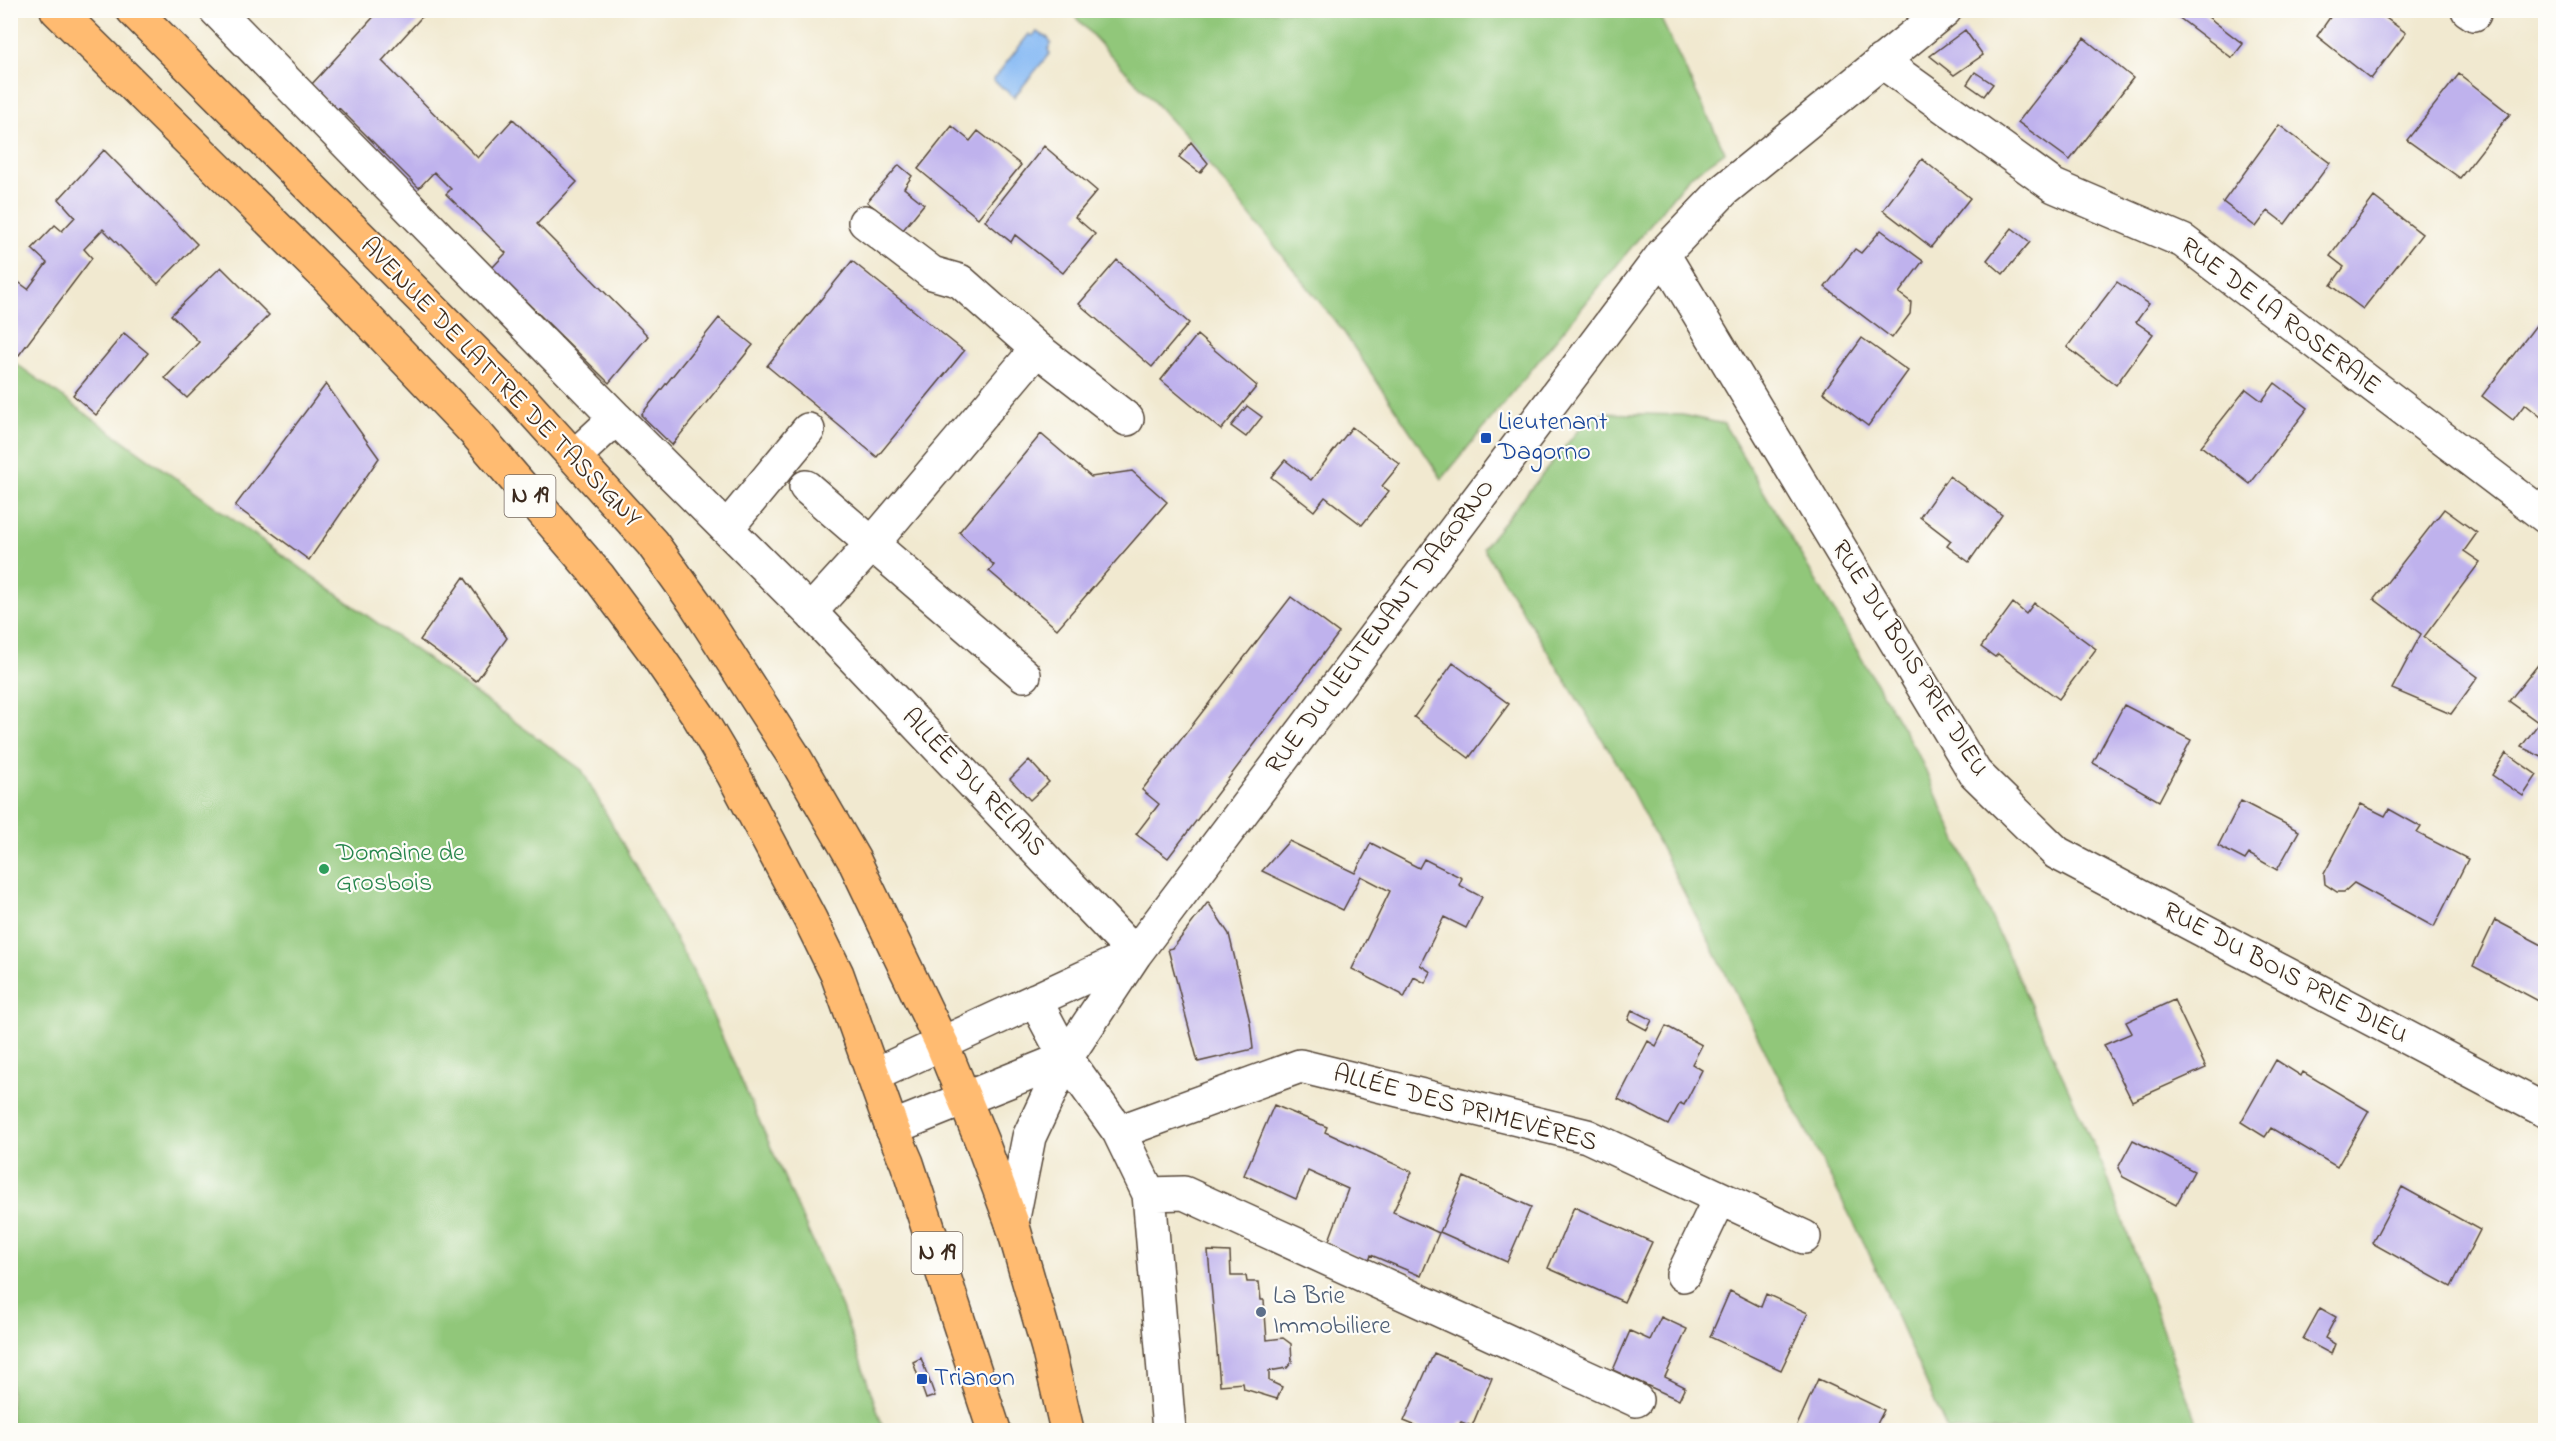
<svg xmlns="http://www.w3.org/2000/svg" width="2556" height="1441" font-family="'Indie Flower',sans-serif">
<rect width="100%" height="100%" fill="#fdfcf7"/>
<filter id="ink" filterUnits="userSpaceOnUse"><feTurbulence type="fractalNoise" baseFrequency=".0167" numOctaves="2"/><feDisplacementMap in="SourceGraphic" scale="12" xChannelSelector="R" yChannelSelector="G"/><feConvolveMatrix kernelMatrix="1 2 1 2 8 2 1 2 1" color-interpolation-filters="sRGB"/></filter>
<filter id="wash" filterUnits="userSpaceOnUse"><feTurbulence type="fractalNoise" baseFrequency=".008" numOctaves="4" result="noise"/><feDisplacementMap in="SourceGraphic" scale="24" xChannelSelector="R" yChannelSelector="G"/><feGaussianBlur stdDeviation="1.35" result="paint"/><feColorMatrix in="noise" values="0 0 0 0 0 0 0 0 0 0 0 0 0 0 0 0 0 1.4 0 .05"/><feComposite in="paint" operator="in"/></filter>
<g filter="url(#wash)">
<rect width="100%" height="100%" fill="#f1e9d0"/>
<path fill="#91c77a" stroke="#66784c" stroke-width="1.5" d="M 1070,11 L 1657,11 L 1725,152 L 1688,178 L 1442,479 L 1343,331 L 1191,142 Z
M 11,360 L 582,770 L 692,969 L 842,1308 L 884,1430 L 11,1430 Z
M 1592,413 L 1682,415 L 1724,424 L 1919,756 L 2105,1171 L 2199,1430 L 1947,1430 L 1866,1247 L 1619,766 L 1483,548 Z"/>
<path fill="#87baf4" stroke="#617289" stroke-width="1.5" d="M 1037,32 L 1048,38 L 1051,44 L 1048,50 L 1050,53 L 1014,97 L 993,80 L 1029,34 L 1032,36 Z"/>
<g id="blocks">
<path fill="#bfb2ed" d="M 380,10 L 428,10 L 382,61 L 478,158 L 513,119 L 577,182 L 537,224 L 648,336 L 609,383 L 492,268 L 506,253 L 446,194 L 451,189 L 434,172 L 419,188 L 339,108 L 336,111 L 311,85 Z
M 2169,10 L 2199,10 L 2243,44 L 2232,58 Z
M 2335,10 L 2375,10 L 2406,33 L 2371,79 L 2317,36 Z
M 1965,30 L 1983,55 L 1954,75 L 1930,56 Z
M 2084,38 L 2133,78 L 2070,160 L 2018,122 Z
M 1975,72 L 1993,84 L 1984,96 L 1967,84 Z
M 2459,74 L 2510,114 L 2460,178 L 2407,140 Z
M 2279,125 L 2330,163 L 2285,224 L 2268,211 L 2256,227 L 2223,202 Z
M 952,126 L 970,141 L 978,131 L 1021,165 L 978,218 L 918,169 Z
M 1191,142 L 1208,163 L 1200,173 L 1179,157 Z
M 1044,146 L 1097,191 L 1075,217 L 1095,234 L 1063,273 L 1015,235 L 1011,242 L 985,221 Z
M 104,150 L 197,244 L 158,284 L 103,229 L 84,249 L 92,258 L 19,355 L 10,349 L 10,276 L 28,289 L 47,263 L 32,249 L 55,225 L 62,231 L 75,217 L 59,199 Z
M 1922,159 L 1970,198 L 1931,247 L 1883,210 Z
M 899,165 L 912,176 L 904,188 L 924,204 L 903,230 L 867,202 Z
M 2374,197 L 2422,234 L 2363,309 L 2331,285 L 2344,267 L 2330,256 Z
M 2012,228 L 2030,242 L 2003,274 L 1987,260 Z
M 1881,230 L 1923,261 L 1899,293 L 1911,302 L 1910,314 L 1892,338 L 1825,287 L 1855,249 L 1861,253 Z
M 1117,260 L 1189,323 L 1152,367 L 1079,304 Z
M 852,261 L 964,351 L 877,457 L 767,366 Z
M 221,267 L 269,315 L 187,398 L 165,378 L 199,342 L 171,315 Z
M 2117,282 L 2149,304 L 2136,322 L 2153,334 L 2116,385 L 2067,347 Z
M 719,318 L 753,345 L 672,445 L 641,415 Z
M 2540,320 L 2546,325 L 2546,411 L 2541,417 L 2525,404 L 2513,420 L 2482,396 Z
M 124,333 L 148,353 L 96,415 L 73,395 Z
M 1197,335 L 1257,386 L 1221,430 L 1161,380 Z
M 1862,338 L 1908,371 L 1868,426 L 1823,392 Z
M 2275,383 L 2308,408 L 2250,484 L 2201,446 L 2246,389 L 2262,401 Z
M 326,384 L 379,458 L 309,560 L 235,506 Z
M 1247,406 L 1262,417 L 1246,437 L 1231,426 Z
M 1352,427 L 1400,464 L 1382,486 L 1389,491 L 1362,525 L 1325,497 L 1314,511 L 1271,477 L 1285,460 L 1311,480 Z
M 1041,434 L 1091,477 L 1132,471 L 1167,502 L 1057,629 L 989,571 L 994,565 L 959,532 Z
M 1949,476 L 2002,515 L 1969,562 L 1947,546 L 1951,541 L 1920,517 Z
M 2444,509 L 2477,533 L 2464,551 L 2480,562 L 2424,637 L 2478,677 L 2451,714 L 2392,689 L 2421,634 L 2374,599 Z
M 464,577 L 507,638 L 476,681 L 420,640 Z
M 1291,597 L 1339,633 L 1168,858 L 1136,834 L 1159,804 L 1142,790 Z
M 2013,603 L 2026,614 L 2034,603 L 2096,649 L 2059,699 L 1998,654 L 1995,657 L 1981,647 Z
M 2546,655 L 2546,759 L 2521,747 L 2539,723 L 2509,701 Z
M 1453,663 L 1509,704 L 1469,758 L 1414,717 Z
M 2124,705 L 2191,740 L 2159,801 L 2093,763 Z
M 2506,753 L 2537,775 L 2523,796 L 2492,775 Z
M 1029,760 L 1049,782 L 1030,800 L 1010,779 Z
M 2241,801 L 2299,831 L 2277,870 L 2249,854 L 2245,860 L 2218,846 Z
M 2361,804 L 2385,816 L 2389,809 L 2421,827 L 2417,833 L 2468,859 L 2434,927 L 2354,883 L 2344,892 L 2337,892 L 2325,884 L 2324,874 Z
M 1289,841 L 1355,873 L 1371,843 L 1419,868 L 1424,859 L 1462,878 L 1459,885 L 1482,897 L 1466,928 L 1444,917 L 1420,965 L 1431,972 L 1425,983 L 1414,977 L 1404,998 L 1401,994 L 1352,969 L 1390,891 L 1361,876 L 1343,910 L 1262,871 Z
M 1208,902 L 1229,934 L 1250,1022 L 1253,1049 L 1198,1062 L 1168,949 L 1173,948 Z
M 2495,920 L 2546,947 L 2546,1005 L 2473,966 Z
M 2174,1000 L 2206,1068 L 2132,1101 L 2104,1045 L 2132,1033 L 2126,1022 Z
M 1632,1010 L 1652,1020 L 1647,1030 L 1628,1020 Z
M 1666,1026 L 1702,1045 L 1692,1064 L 1702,1070 L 1684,1105 L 1680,1103 L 1668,1125 L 1618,1099 L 1648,1041 L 1656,1046 Z
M 2276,1060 L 2301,1076 L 2303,1072 L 2369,1111 L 2337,1167 L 2271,1128 L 2265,1137 L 2241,1122 Z
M 1274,1105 L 1327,1127 L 1325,1132 L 1412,1172 L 1393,1212 L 1439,1233 L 1421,1276 L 1371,1255 L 1369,1262 L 1328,1243 L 1348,1189 L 1308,1171 L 1296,1199 L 1244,1175 Z
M 2133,1140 L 2194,1171 L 2176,1205 L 2123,1177 L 2118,1168 Z
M 1464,1177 L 1531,1207 L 1507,1262 L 1440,1232 Z
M 2402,1187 L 2480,1230 L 2451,1287 L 2372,1243 Z
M 1574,1207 L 1652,1242 L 1624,1302 L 1548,1268 Z
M 1208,1251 L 1230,1252 L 1231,1276 L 1246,1276 L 1247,1282 L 1259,1282 L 1261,1300 L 1264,1300 L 1267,1340 L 1283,1338 L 1291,1344 L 1292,1362 L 1287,1368 L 1269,1371 L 1269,1381 L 1282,1387 L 1277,1399 L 1244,1389 L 1243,1383 L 1220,1385 Z
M 1730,1291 L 1761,1307 L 1766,1294 L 1808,1313 L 1781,1370 L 1710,1337 Z
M 2320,1308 L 2336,1317 L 2325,1338 L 2335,1344 L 2331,1354 L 2303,1339 Z
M 1661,1317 L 1687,1329 L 1665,1377 L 1685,1387 L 1679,1400 L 1613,1370 L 1630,1331 L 1650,1340 Z
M 1434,1353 L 1492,1378 L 1472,1426 L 1461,1422 L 1456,1430 L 1426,1430 L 1404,1421 Z
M 921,1358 L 935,1396 L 926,1399 L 913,1362 Z
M 1818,1379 L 1884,1410 L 1874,1430 L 1795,1430 Z"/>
</g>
</g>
<g filter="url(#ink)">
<use href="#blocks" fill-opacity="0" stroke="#564739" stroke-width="1.5"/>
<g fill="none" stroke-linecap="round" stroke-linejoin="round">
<g stroke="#564739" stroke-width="36">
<path id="minor" d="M 216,10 L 616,418
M 2468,10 L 2474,14
M 1881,61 L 2054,186 L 2183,241 L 2546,517
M 865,222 L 932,273 L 960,281 L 1037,349 L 1127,419
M 1663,254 L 1975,773 L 2057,853 L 2546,1111
M 575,456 L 616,418 L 810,612 L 1135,954
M 806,487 L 1024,675
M 727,528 L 808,430
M 810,612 L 873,543 L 1037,349
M 1035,1000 L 1066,1058 L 1119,1132 L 1149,1194 L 1169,1430
M 874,1075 L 1135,954
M 892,1128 L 1066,1058
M 1119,1132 L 1300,1066 L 1587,1136 L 1804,1237
M 1149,1194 L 1184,1193 L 1636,1400
M 1012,1223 L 1029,1137 L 1066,1058 L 1135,954 L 1663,254 L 1724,190 L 1945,10
M 1683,1275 L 1720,1198"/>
</g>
<g stroke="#564739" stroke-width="36">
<path id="major" d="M 57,10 L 329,279 L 474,431 L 599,577 L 654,651 L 698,715 L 733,774 L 810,919 L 837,974 L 892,1128 L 907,1163 L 994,1430
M 133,10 L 519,396 L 652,543 L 695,603 L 795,758 L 854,860 L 942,1044 L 982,1142 L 1012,1223 L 1048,1348 L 1067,1430"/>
</g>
<use href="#minor" stroke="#fff" stroke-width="33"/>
<use href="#major" stroke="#ffbb71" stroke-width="33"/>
</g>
</g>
<g fill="#1a4fb4" stroke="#fdfcf7" stroke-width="2">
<rect x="1480" y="432" width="12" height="12" rx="3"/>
<rect x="916" y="1373" width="12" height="12" rx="3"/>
</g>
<circle fill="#2e9e5b" stroke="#fdfcf7" stroke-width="2" cx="324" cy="869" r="6"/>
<circle fill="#5c6f8a" stroke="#fdfcf7" stroke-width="2" cx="1261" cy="1312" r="6"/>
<g text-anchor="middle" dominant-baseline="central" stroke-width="4.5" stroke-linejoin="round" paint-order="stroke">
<g fill="#fdfcf7" stroke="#75695f" stroke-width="1.5">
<rect x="504.5" y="475" width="51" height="42" rx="4.5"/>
<rect x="911.5" y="1232" width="51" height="42" rx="4.5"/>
</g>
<g font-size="24" font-weight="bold" fill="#3b2a1e">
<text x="530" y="496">N 19</text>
<text x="937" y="1253">N 19</text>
</g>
<g font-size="26" fill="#3b2a1e" stroke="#fdfcf7">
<text transform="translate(2280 317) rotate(37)">RUE DE LA ROSERAIE</text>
<text transform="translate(500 383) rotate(46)">AVENUE DE LATTRE DE TASSIGNY</text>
<text transform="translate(1381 627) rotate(-53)">RUE DU LIEUTENANT DAGORNO</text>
<text transform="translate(1909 659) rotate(58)">RUE DU BOIS PRIE DIEU</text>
<text transform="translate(973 783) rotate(46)">ALLÉE DU RELAIS</text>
<text transform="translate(2285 974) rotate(28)">RUE DU BOIS PRIE DIEU</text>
<text transform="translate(1465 1109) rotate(15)">ALLÉE DES PRIMEVÈRES</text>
</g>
<g font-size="26" fill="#164399" stroke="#fdfcf7" text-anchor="start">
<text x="1498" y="423">Lieutenant<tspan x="1498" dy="30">Dagorno</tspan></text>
<text x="934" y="1379">Trianon</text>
</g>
<g font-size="26" fill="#27864d" stroke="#fdfcf7" text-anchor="start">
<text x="336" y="854">Domaine de<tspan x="336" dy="30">Grosbois</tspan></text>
</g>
<g font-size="26" fill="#4e5e75" stroke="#fdfcf7" text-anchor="start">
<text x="1273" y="1297">La Brie<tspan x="1273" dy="30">Immobiliere</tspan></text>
</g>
</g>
<rect width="2556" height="1441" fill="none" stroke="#fdfcf7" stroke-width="36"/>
</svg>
